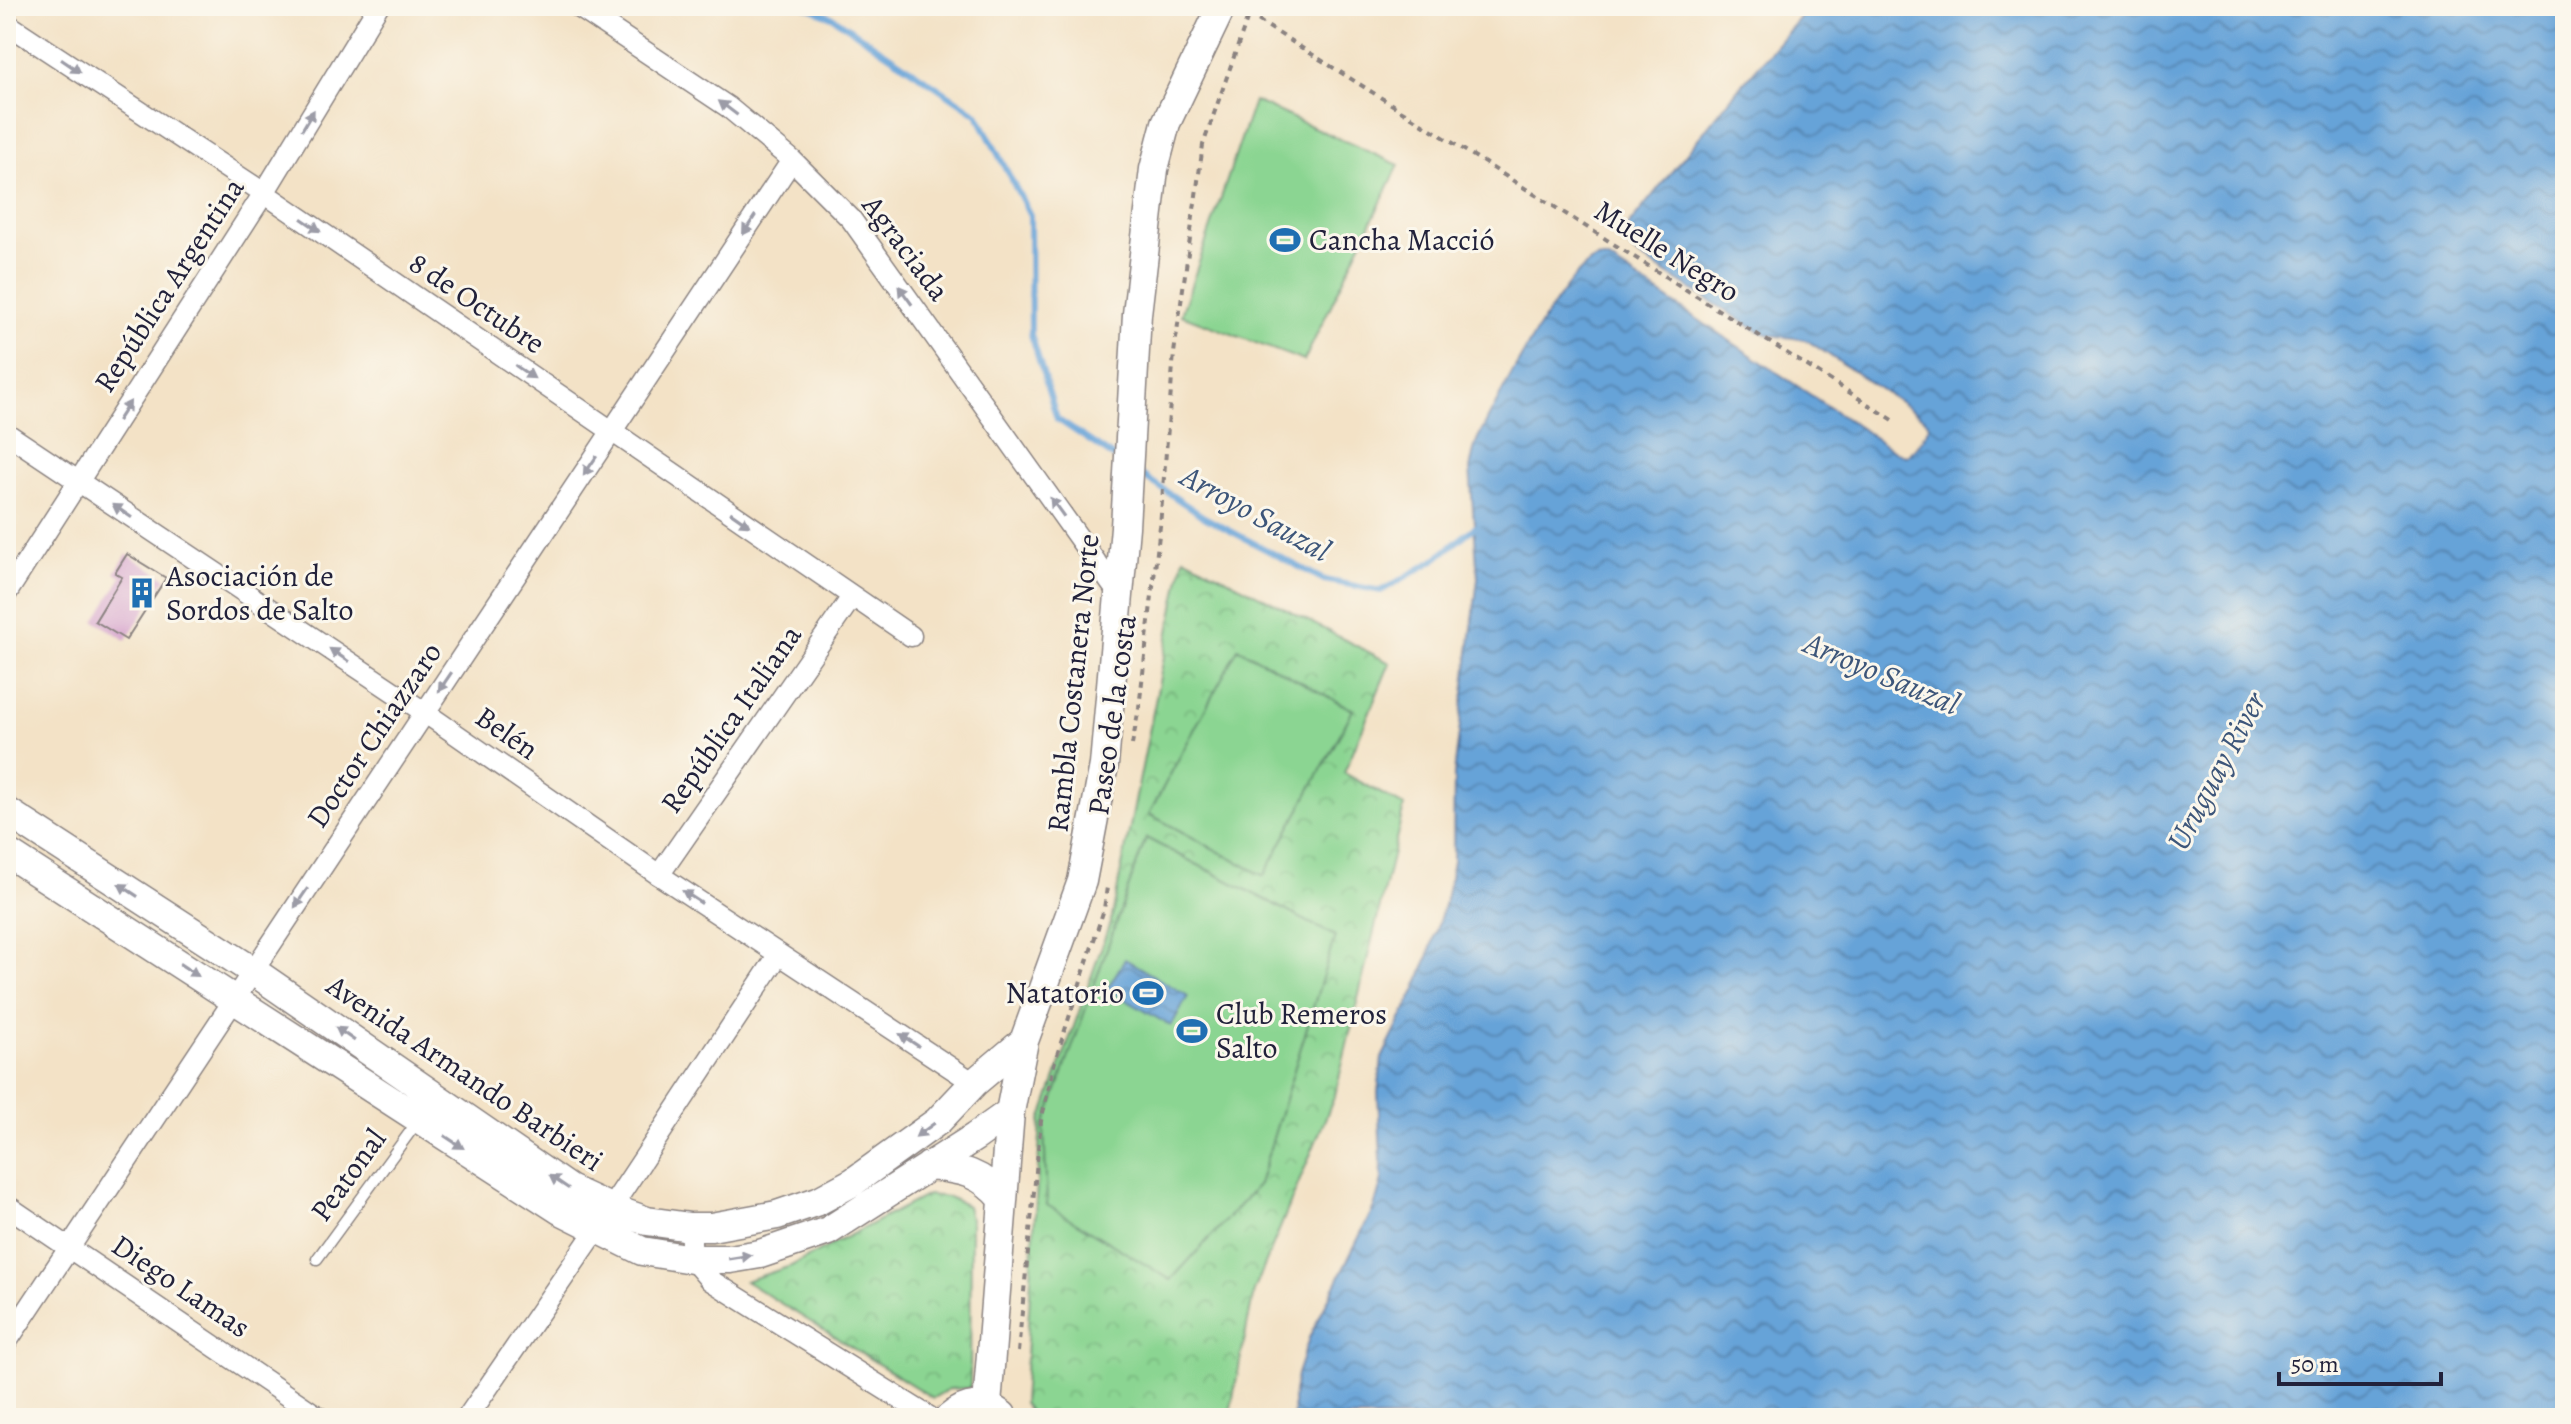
<svg xmlns="http://www.w3.org/2000/svg" width="2571" height="1424" font-family="Alegreya,serif">
<defs>
<pattern id="park-crowns" width="20" height="18" patternUnits="userSpaceOnUse" patternTransform="scale(2)"><rect width="20" height="18" fill="#8bd592"/><path d="M2 6a3 3 0 1 1 6 0M12 15a3 3 0 1 1 6 0" fill="none" stroke="#78b77f"/></pattern>
<pattern id="water-waves" width="16" height="10" patternUnits="userSpaceOnUse" patternTransform="scale(2)"><rect width="16" height="10" fill="#66a3d8"/><path d="M0 5q4-4 8 0t8 0" fill="none" stroke="#5484b0"/></pattern>
</defs>
<rect width="100%" height="100%" fill="#fbf7ec"/>
<filter id="ink" filterUnits="userSpaceOnUse"><feTurbulence type="fractalNoise" baseFrequency=".0125" numOctaves="2"/><feDisplacementMap in="SourceGraphic" scale="16" xChannelSelector="R" yChannelSelector="G"/><feConvolveMatrix kernelMatrix="1 2 1 2 8 2 1 2 1" color-interpolation-filters="sRGB"/></filter>
<filter id="wash" filterUnits="userSpaceOnUse"><feTurbulence type="fractalNoise" baseFrequency=".006" numOctaves="4" result="noise"/><feDisplacementMap in="SourceGraphic" scale="32" xChannelSelector="R" yChannelSelector="G"/><feGaussianBlur stdDeviation="1.8" result="paint"/><feColorMatrix in="noise" values="0 0 0 0 0 0 0 0 0 0 0 0 0 0 0 0 0 1.4 0 .05"/><feComposite in="paint" operator="in"/></filter>
<g filter="url(#wash)">
<rect width="100%" height="100%" fill="#f3e2c6"/>
<path fill="url(#park-crowns)" stroke="#567c66" stroke-width="2" d="M 1184,557 L 1390,663 L 1344,773 L 1404,806 L 1335,1095 L 1254,1291 L 1229,1418 L 1035,1418 L 1023,1403 L 1041,1121 L 1112,917 Z
M 927,1195 L 949,1197 L 967,1206 L 971,1223 L 970,1388 L 949,1389 L 933,1398 L 745,1281 L 791,1266 Z"/>
<path fill="#8bd592" stroke="#567c66" stroke-width="2" d="M 1254,101 L 1399,165 L 1304,361 L 1181,315 Z
M 1238,648 L 1353,710 L 1264,876 L 1149,814 Z
M 1146,838 L 1335,936 L 1259,1184 L 1171,1280 L 1047,1205 L 1044,1127 Z"/>
<path fill="url(#water-waves)" stroke="#44628a" stroke-width="2" d="M 1810,6 L 2565,6 L 2565,1418 L 1294,1418 L 1293,1399 L 1297,1374 L 1309,1338 L 1375,1205 L 1382,1180 L 1378,1092 L 1382,1058 L 1415,991 L 1429,954 L 1447,895 L 1453,861 L 1454,774 L 1478,578 L 1470,469 L 1475,445 C 1493,408 1563,270 1597,259 C 1600,258 1606,259 1609,260 L 1896,452 L 1906,456 C 1916,450 1927,435 1929,424 L 1925,419 L 1808,341 C 1789,335 1772,339 1755,329 L 1637,255 C 1629,248 1624,242 1624,231 L 1734,94 Z
M 1125,959 L 1188,996 L 1171,1026 L 1107,989 Z"/>
<g fill="none" stroke-linecap="round" stroke-linejoin="round">
<path stroke="#66a3d8" stroke-width="6" d="M 805,6 L 834,18 L 977,114 L 1030,215 L 1031,334 L 1057,419 L 1120,461
M 1136,471 L 1204,517 L 1324,580 L 1381,591 L 1433,561 L 1475,527 L 1482,530"/>
</g>
<g id="blocks">
<path fill="#cd91c6" d="M 127,554 L 166,578 L 126,640 L 95,621 L 122,577 L 115,573 Z"/>
</g>
</g>
<g filter="url(#ink)">
<use href="#blocks" fill-opacity="0" stroke="#8a8280" stroke-width="2"/>
<g fill="none" stroke-linecap="round" stroke-linejoin="round">
<g stroke="#8a8280" stroke-width="13">
<path id="lane" d="M 317,1259 L 418,1121"/>
</g>
<g stroke="#8a8280" stroke-width="23">
<path id="street" d="M 577,6 L 728,107 L 792,160 L 851,219 L 1118,593
M 6,23 L 264,193 L 911,636
M 6,433 L 424,712 L 659,875 L 974,1083
M 6,594 L 264,193 L 378,6
M 659,875 L 852,597
M 6,1205 L 320,1418
M 690,1227 L 692,1259 L 710,1280 L 931,1418
M 6,1343 L 792,160
M 467,1418 L 597,1229 L 779,954"/>
</g>
<g stroke="#8a8280" stroke-width="31">
<path id="secondary" d="M 6,811 L 253,971 L 569,1189 L 610,1208 L 647,1221 L 690,1227 L 711,1227 L 777,1215 L 818,1201 L 853,1182 L 938,1121 L 974,1083 L 1024,1041
M 6,852 L 560,1210 L 642,1251 L 692,1259 L 730,1259 L 760,1254 L 828,1231 L 975,1137 L 1010,1112
M 929,1166 C 962,1169 982,1173 1003,1199
M 949,1418 C 966,1403 984,1401 1002,1415
M 986,1418 L 1010,1112 L 1024,1041 L 1082,881 L 1104,765 L 1125,527 L 1137,314 L 1154,169 L 1166,123 L 1222,6"/>
</g>
<path stroke="#8a8280" stroke-width="4" stroke-dasharray="6 6" stroke-linecap="butt" d="M 1248,14 L 1898,423
M 1132,745 L 1139,708 L 1160,526 L 1174,353 L 1203,145 L 1249,14
M 1018,1352 L 1041,1121 L 1055,1061 L 1104,909 L 1107,887"/>
<use href="#lane" stroke="#fff" stroke-width="10"/>
<use href="#street" stroke="#fff" stroke-width="20"/>
<use href="#secondary" stroke="#fff" stroke-width="28"/>
</g>
<defs><path id="oneway-solid" d="M-6-.8H1V-3.2L6.5 0L1 3.2V.8H-6Z" transform="scale(2)"/></defs>
<g fill="#9c9ca7">
<use href="#oneway-solid" transform="translate(71 66) rotate(34)"/>
<use href="#oneway-solid" transform="translate(728 108) rotate(-143)"/>
<use href="#oneway-solid" transform="translate(308 120) rotate(-59)"/>
<use href="#oneway-solid" transform="translate(311 225) rotate(34)"/>
<use href="#oneway-solid" transform="translate(749 225) rotate(123)"/>
<use href="#oneway-solid" transform="translate(905 295) rotate(-126)"/>
<use href="#oneway-solid" transform="translate(525 372) rotate(34)"/>
<use href="#oneway-solid" transform="translate(124 411) rotate(-57)"/>
<use href="#oneway-solid" transform="translate(590 466) rotate(124)"/>
<use href="#oneway-solid" transform="translate(1057 507) rotate(-126)"/>
<use href="#oneway-solid" transform="translate(122 511) rotate(-146)"/>
<use href="#oneway-solid" transform="translate(740 519) rotate(35)"/>
<use href="#oneway-solid" transform="translate(339 655) rotate(-146)"/>
<use href="#oneway-solid" transform="translate(445 682) rotate(124)"/>
<use href="#oneway-solid" transform="translate(128 890) rotate(-147)"/>
<use href="#oneway-solid" transform="translate(692 897) rotate(-147)"/>
<use href="#oneway-solid" transform="translate(301 898) rotate(124)"/>
<use href="#oneway-solid" transform="translate(189 970) rotate(33)"/>
<use href="#oneway-solid" transform="translate(345 1034) rotate(-145)"/>
<use href="#oneway-solid" transform="translate(909 1040) rotate(-147)"/>
<use href="#oneway-solid" transform="translate(925 1130) rotate(144)"/>
<use href="#oneway-solid" transform="translate(454 1142) rotate(33)"/>
<use href="#oneway-solid" transform="translate(559 1182) rotate(-146)"/>
<use href="#oneway-solid" transform="translate(740 1257) rotate(-9)"/>
</g>
</g>
<defs>
<g id="stadium-bare" transform="scale(2.4)"><path d="M0-5a6.5 5 0 1 0 0 10a6.5 5 0 1 0 0-10ZM-3.5-1.8h7v3.6h-7Z" fill="#1f6fb2" stroke="#fbf7ec" stroke-width="2.5" paint-order="stroke"/></g>
<g id="building-bare" transform="scale(2.4)"><path d="M-4-6H4V6H1V3H-1V6H-4ZM-2.5-4.3h1.7v1.8h-1.7ZM.8-4.3h1.7v1.8H.8ZM-2.5-1h1.7V.8h-1.7ZM.8-1h1.7V.8H.8Z" fill="#1f6fb2" stroke="#fbf7ec" stroke-width="2.5" paint-order="stroke"/></g>
</defs>
<g fill-rule="evenodd">
<use href="#stadium-bare" x="1285" y="240"/>
<use href="#building-bare" x="142" y="593"/>
<use href="#stadium-bare" x="1148" y="993"/>
<use href="#stadium-bare" x="1192" y="1031"/>
</g>
<g text-anchor="middle" dominant-baseline="central" stroke-width="6" stroke-linejoin="round" paint-order="stroke">
<g font-size="30" fill="#22223b" stroke="#fbf7ec" text-anchor="start">
<text x="1309" y="240">Cancha Macció</text>
<text x="166" y="576">Asociación de<tspan x="166" dy="34">Sordos de Salto</tspan></text>
<text x="1124" y="993" text-anchor="end">Natatorio</text>
<text x="1216" y="1014">Club Remeros<tspan x="1216" dy="34">Salto</tspan></text>
</g>
<g font-size="30" fill="#22223b" stroke="#fbf7ec">
<text transform="translate(906 248) rotate(53)">Agraciada</text>
<text transform="translate(1667 251) rotate(32)">Muelle Negro</text>
<text transform="translate(169 285) rotate(-57)">República Argentina</text>
<text transform="translate(477 303) rotate(34)">8 de Octubre</text>
<text transform="translate(1073 683) rotate(-84)">Rambla Costanera Norte</text>
<text transform="translate(1112 715) rotate(-82)">Paseo de la costa</text>
<text transform="translate(731 719) rotate(-55)">República Italiana</text>
<text transform="translate(507 733) rotate(35)">Belén</text>
<text transform="translate(374 735) rotate(-56)">Doctor Chiazzaro</text>
<text transform="translate(465 1073) rotate(34)">Avenida Armando Barbieri</text>
<text transform="translate(348 1175) rotate(-54)">Peatonal</text>
<text transform="translate(181 1286) rotate(34)">Diego Lamas</text>
</g>
<g font-size="32" font-style="italic" fill="#3d567a" stroke="#fbf7ec">
<text transform="translate(1256 513) rotate(29)">Arroyo Sauzal</text>
<text transform="translate(1882 673) rotate(23)">Arroyo Sauzal</text>
<text transform="translate(2216 771) rotate(-62)">Uruguay River</text>
</g>
</g>
<rect width="2571" height="1424" fill="none" stroke="#fbf7ec" stroke-width="32"/>
<path d="M2279 1372v12h162v-12" fill="none" stroke="#22223b" stroke-width="4"/>
<text x="2291" y="1372" font-size="24" fill="#22223b" stroke="#fbf7ec" stroke-width="6" paint-order="stroke">50 m</text>
</svg>
